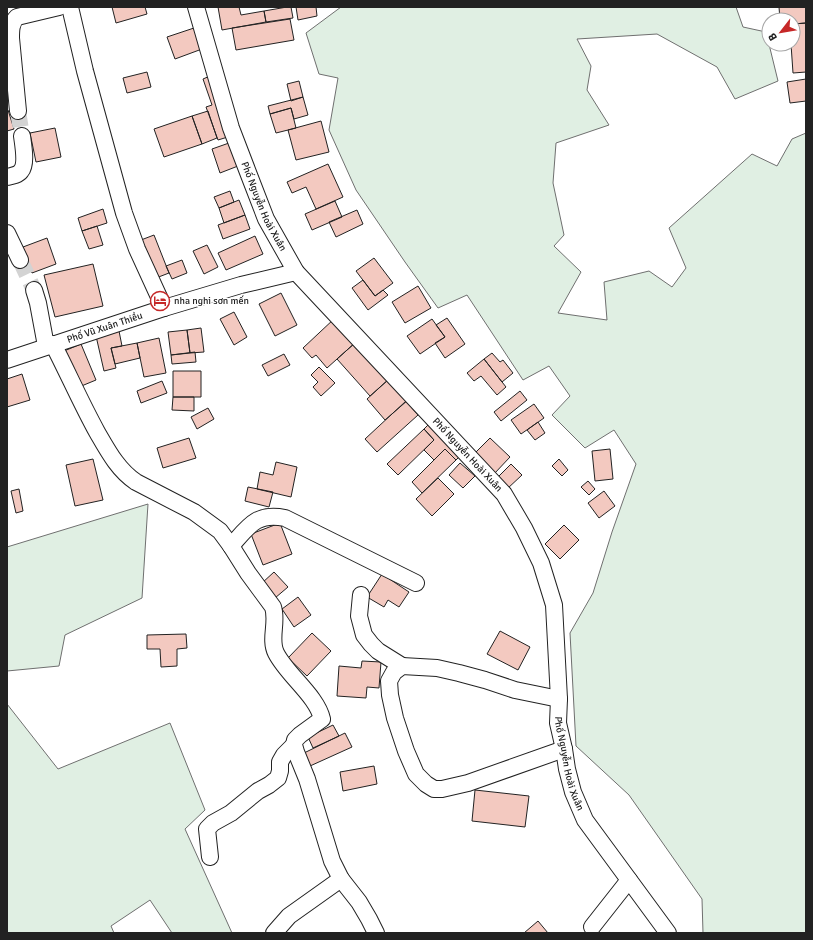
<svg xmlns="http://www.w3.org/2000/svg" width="813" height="940" font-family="Signika,sans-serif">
<rect width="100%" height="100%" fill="#fff"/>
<path fill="#e0efe3" stroke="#6f6f6f" d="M 341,7 L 736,7 L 743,27 L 766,32 L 778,81 L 735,99 L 717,67 L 657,34 L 577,39 L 591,66 L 587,90 L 609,125 L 556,143 L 553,183 L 564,235 L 554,246 L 581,272 L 558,313 L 607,320 L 604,282 L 649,271 L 672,287 L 686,268 L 669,228 L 752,154 L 777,166 L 792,139 L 806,133 L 806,933 L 703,933 L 702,899 L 629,795 L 576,746 L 570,633 L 593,593 L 612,532 L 636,464 L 614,430 L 585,448 L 552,415 L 570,396 L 549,366 L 523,380 L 467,295 L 438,308 L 405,262 L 356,190 L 329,130 L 338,78 L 319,74 L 306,33 Z
M 148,504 L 142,598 L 65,635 L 59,666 L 7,671 L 7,547 Z
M 7,704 L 58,769 L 170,723 L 205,810 L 185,829 L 232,933 L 172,933 L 150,900 L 111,926 L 114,933 L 7,933 Z"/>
<path fill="#f3c9c0" stroke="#222" d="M 112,7 L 145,7 L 147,14 L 116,23 Z
M 218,7 L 239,7 L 241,15 L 264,11 L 266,22 L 222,30 Z
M 287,7 L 291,7 L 293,18 L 266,22 L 264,11 Z
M 296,7 L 316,7 L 317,16 L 298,20 Z
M 779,7 L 806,7 L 806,23 L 793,24 L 793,20 L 780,20 Z
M 290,19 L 294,40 L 236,50 L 232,28 Z
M 806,23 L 806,72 L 793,73 L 791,44 L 793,44 L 793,24 Z
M 194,28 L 202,49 L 175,59 L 167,37 Z
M 147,72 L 151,87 L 127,93 L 123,78 Z
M 210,76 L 231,136 L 218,140 L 206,107 L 212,105 L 203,79 Z
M 806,79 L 806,101 L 790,103 L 787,82 Z
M 299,81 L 303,97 L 291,101 L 287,84 Z
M 303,97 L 308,115 L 294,119 L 291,108 L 270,114 L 268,106 Z
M 291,108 L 296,128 L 276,133 L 270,114 Z
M 7,110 L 8,110 L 14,129 L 7,131 Z
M 208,111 L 217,138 L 202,144 L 192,116 Z
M 192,116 L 202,144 L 164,157 L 154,129 Z
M 321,121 L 329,152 L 296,160 L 288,130 Z
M 55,128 L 61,157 L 36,162 L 30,133 Z
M 229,143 L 238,166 L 220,173 L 212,149 Z
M 328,164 L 343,197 L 316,209 L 306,187 L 292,193 L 287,182 Z
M 230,191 L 234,202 L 219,208 L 214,197 Z
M 239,200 L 245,215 L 224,223 L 219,208 Z
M 335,201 L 342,217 L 312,230 L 305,214 Z
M 103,209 L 107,223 L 82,231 L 78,218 Z
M 357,210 L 363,224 L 336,237 L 329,222 Z
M 245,215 L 250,229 L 223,239 L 218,225 Z
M 97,226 L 103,245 L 89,249 L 82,231 Z
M 154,235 L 169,273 L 156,278 L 141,240 Z
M 255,236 L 263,254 L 226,270 L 218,253 Z
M 47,238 L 56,264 L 32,273 L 23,247 Z
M 207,245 L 218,267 L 204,274 L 193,251 Z
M 374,258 L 393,283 L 375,296 L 356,271 Z
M 182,260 L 187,273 L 172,279 L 166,266 Z
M 93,264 L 103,306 L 55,317 L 44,275 Z
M 363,280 L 375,296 L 383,290 L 388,295 L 368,310 L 352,288 Z
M 418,286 L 431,308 L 405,323 L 392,302 Z
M 281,293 L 297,325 L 275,336 L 259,304 Z
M 234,312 L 247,337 L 234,345 L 220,319 Z
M 335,318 L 356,342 L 327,368 L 316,355 L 312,358 L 303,348 Z
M 447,318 L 465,344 L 445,358 L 435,343 L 445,337 L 436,325 Z
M 432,319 L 445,337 L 420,354 L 407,336 Z
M 201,328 L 204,352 L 190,353 L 187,330 Z
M 187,330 L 190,353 L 171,355 L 168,332 Z
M 119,331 L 122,346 L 111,348 L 116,368 L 104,371 L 96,336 Z
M 159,338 L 166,373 L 144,377 L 137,343 Z
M 356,342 L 389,379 L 370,396 L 337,359 Z
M 137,343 L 140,358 L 115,364 L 111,348 Z
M 81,344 L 96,380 L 79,387 L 64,351 Z
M 195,352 L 196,362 L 172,364 L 171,355 Z
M 492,353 L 500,362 L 503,360 L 513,373 L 502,382 L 484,359 Z
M 284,354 L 290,365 L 268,376 L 262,365 Z
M 484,359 L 506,387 L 497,395 L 481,376 L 474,381 L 467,373 Z
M 319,367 L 335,383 L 321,396 L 313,387 L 318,382 L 311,375 Z
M 173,371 L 201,371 L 201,397 L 173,397 Z
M 22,374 L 30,400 L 7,407 L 7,379 Z
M 389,379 L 408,400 L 385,420 L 367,399 Z
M 162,381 L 167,393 L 141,403 L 137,391 Z
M 520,391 L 527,400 L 501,421 L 494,412 Z
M 173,397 L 194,397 L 194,411 L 172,410 Z
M 406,401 L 418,415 L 377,452 L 365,439 Z
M 534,404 L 544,418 L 521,434 L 511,420 Z
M 208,408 L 214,419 L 197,429 L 191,417 Z
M 431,422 L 462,454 L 456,460 L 445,449 L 434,460 L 424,450 L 434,440 L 424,429 Z
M 538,422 L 545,433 L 535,440 L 527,430 Z
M 424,429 L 434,440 L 398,475 L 387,464 Z
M 189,438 L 196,458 L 163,468 L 157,448 Z
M 490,438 L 510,457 L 494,474 L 474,454 Z
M 445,449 L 456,460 L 422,493 L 412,482 Z
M 610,449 L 613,479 L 595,481 L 592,451 Z
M 93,459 L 103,500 L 75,506 L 66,465 Z
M 559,459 L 568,470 L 562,476 L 552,466 Z
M 276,462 L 297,467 L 291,497 L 257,489 L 260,472 L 273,475 Z
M 460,463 L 475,476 L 463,488 L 449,475 Z
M 511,464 L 522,475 L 507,489 L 497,478 Z
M 438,478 L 454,494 L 432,516 L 416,499 Z
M 588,481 L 595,489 L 589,495 L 581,487 Z
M 248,487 L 273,492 L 269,507 L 245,501 Z
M 19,489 L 23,511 L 16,513 L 11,491 Z
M 604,491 L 615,506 L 599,518 L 588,503 Z
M 280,523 L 292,554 L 263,565 L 251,534 Z
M 564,525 L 579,540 L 560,559 L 545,544 Z
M 274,572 L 288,587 L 275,598 L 262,583 Z
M 382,574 L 409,592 L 399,607 L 388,600 L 384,607 L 367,597 Z
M 298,597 L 311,615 L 294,627 L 282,609 Z
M 500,631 L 530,647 L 518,670 L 487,654 Z
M 312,633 L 331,651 L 307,676 L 288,658 Z
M 186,634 L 187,648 L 177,649 L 177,666 L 161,667 L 160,649 L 147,649 L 147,635 Z
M 362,661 L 381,662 L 379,688 L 367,687 L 366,698 L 337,696 L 339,666 L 361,668 Z
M 333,725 L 339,736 L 313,748 L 308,737 Z
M 345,733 L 352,747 L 310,766 L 304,753 Z
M 374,766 L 377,784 L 343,791 L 340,772 Z
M 475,790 L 529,796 L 525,827 L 472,821 Z
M 538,921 L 548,933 L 524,933 Z"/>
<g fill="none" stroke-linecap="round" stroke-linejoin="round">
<path stroke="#d3d3d3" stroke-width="16" stroke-dasharray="16 8" stroke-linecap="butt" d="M 18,111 L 22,136
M 20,260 L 34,290"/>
<g stroke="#222" stroke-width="18">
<g id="street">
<path d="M 70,7 L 85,71 L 124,213 L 137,249 L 164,308"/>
<path id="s1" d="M 196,7 L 231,128 L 249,175 L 266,219 L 296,272 L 504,494 L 524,528 L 541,563 L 554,605 L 559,699 L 558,723 L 564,749 L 567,769 L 573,792 L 585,820 L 668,933"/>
<path d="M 18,111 L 11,38 C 11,30 11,23 17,17 L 59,7"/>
<path d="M 7,177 C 12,176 18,175 21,171 C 27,164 23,144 22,136"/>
<path d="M 7,233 L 20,260"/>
<path d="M 34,290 L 38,303 L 46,346"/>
<path d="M 53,344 C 68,373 81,403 97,432 C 108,451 118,470 136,482 L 194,512 L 220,531 L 231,546 L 248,573 L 273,607 C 278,622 269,639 276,653 C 287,675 317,696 322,719 L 300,735 L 295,740 L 294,745 L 296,752 L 307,779 L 332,861 L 341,879 L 359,902 L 369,919 L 376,933"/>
<path id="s2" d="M 7,360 L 164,308 L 241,285 L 296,272"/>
<path d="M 231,546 C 248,527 256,512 285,518 L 416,583"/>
<path d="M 361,595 L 359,616 L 364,635 L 371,644 L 378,651 L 402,666"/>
<path d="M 559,699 L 515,690 L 485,680 L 459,673 L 437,668 L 402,666 L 394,672 L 389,681 L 390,695 L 395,718 L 406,751 L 416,774 L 426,784 L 434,789 L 442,789 L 468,783 L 564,749"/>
<path d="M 210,857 L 207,829 L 213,823 L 231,813 L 258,791 L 269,785 L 278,778 L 280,771 L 280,762 L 284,755 L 294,745"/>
<path d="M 592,927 L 629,880"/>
<path d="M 274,933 L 289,916 L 341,879"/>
</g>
</g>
<use href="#street" stroke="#fff" stroke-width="16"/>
</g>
<defs>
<g id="hotel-ring" transform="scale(1)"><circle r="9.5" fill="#fff" stroke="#c62828" stroke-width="1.5"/><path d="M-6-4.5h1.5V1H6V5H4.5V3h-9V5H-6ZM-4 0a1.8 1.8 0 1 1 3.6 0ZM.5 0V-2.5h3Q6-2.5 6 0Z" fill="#c62828"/></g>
</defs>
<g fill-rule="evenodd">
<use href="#hotel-ring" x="160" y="301"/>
</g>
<g text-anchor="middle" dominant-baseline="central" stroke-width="3" stroke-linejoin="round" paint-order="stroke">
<g font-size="10" fill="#222" stroke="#fff">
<text stroke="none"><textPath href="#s1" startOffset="211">Phố Nguyễn Hoài Xuân</textPath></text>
<text stroke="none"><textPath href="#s2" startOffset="103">Phố Vũ Xuân Thiều</textPath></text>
<text stroke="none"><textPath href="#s1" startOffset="535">Phố Nguyễn Hoài Xuân</textPath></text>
<text stroke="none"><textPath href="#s1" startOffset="871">Phố Nguyễn Hoài Xuân</textPath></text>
</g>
<g font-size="10" fill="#222" stroke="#fff" text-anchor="start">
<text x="174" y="301">nha nghi sơn mến</text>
</g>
</g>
<rect width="813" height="940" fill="none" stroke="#222222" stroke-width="16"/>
<g transform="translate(781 32) rotate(239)"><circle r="19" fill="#ffffff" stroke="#a7a7a7"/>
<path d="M0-3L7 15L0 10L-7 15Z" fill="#c62828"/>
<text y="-6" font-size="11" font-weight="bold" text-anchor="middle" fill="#222222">B</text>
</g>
</svg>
